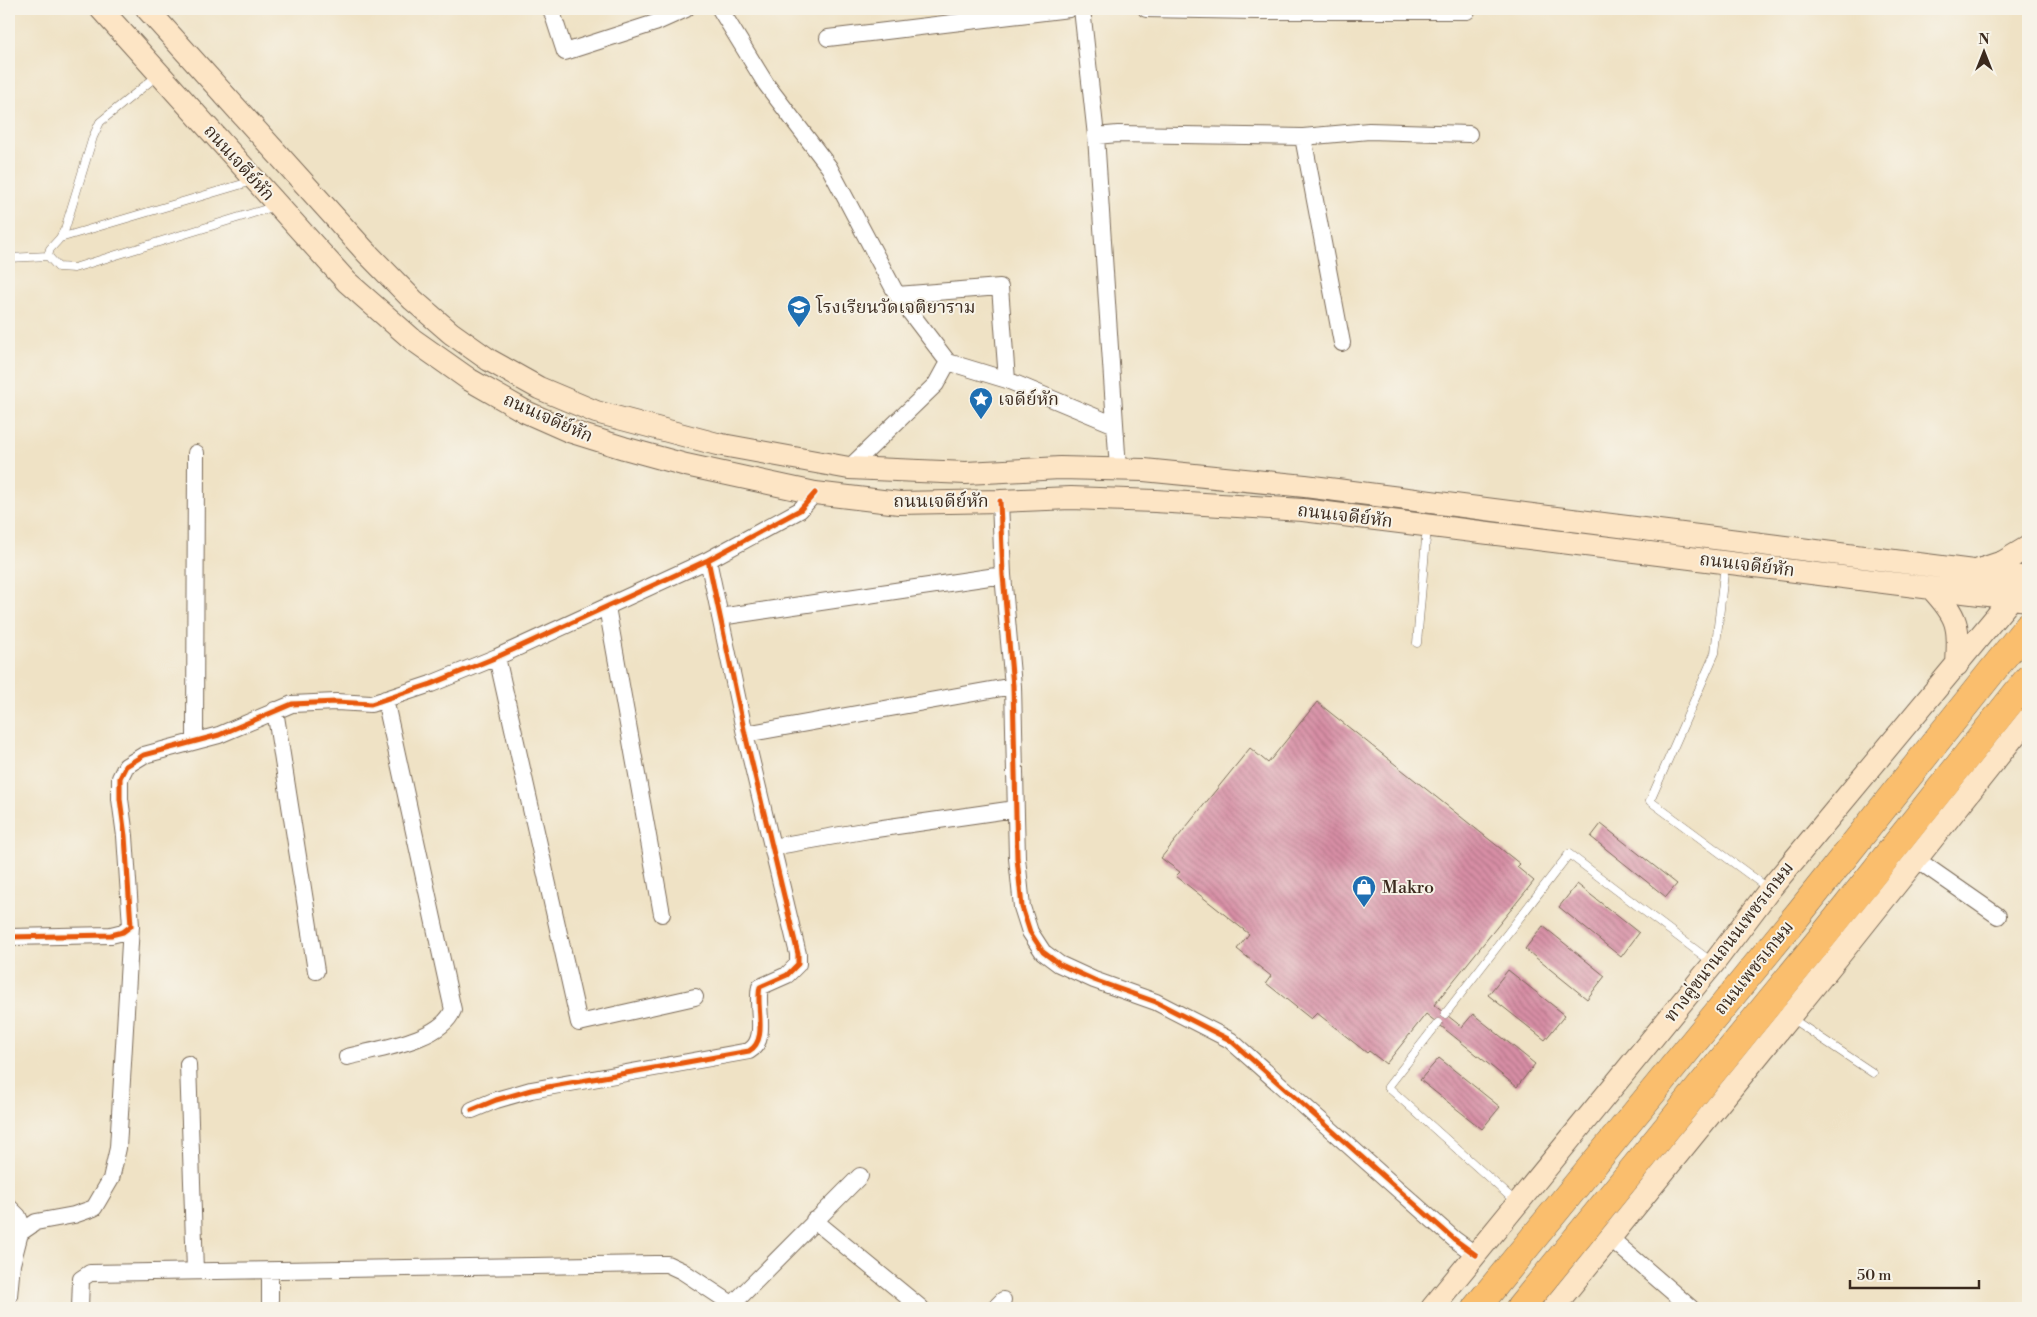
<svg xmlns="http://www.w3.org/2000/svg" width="2037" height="1317" font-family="'Libre Bodoni','Noto Serif Thai',serif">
<defs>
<pattern id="building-back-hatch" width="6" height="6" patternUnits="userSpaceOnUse" patternTransform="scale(1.25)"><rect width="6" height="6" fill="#d78ea5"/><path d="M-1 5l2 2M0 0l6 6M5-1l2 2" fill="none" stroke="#b07486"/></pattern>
</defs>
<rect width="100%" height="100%" fill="#f7f3e8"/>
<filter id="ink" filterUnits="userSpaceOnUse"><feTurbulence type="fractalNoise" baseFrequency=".02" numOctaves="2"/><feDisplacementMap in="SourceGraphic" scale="10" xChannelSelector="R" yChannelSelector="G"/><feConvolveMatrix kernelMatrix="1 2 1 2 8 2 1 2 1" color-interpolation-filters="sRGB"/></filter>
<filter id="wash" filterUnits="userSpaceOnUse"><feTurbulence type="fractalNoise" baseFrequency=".0096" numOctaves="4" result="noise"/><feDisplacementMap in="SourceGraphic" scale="20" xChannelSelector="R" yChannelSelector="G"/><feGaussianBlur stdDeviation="1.12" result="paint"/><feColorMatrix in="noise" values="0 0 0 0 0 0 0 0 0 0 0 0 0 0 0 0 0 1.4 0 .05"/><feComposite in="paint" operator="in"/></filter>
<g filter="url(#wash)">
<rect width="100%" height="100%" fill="#efe2c5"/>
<g id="blocks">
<path fill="url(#building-back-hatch)" d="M 1317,702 L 1520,864 L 1517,867 L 1534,881 L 1434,1005 L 1462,1027 L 1473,1014 L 1535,1064 L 1517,1087 L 1426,1014 L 1386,1064 L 1369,1051 L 1367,1053 L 1317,1013 L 1311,1019 L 1266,983 L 1271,976 L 1237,949 L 1249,934 L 1176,876 L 1180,872 L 1161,858 L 1250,748 L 1268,763 Z
M 1601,824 L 1677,884 L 1666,897 L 1591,837 Z
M 1577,884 L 1639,933 L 1621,957 L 1559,907 Z
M 1543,926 L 1605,976 L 1587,999 L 1525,949 Z
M 1508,970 L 1565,1015 L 1545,1040 L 1488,995 Z
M 1439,1058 L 1500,1107 L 1482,1129 L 1420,1080 Z"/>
</g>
</g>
<g filter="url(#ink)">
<use href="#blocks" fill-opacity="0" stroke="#7a6a58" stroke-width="1"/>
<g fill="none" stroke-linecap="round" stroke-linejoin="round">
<g stroke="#7a6a58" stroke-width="9">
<path id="service" d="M 253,181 L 60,238 L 50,249 L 48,256 L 58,267 L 74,268 L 276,206
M 60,238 L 65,229 L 93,137 L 100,122 L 158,75
M 9,258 L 48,256
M 1725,564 L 1715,653 L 1650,801 L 1769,889
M 1417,643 L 1427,527
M 1445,1014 L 1569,854 L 1713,963
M 1791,1018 L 1873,1073
M 1438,1023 L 1388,1087 L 1516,1202"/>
</g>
<g stroke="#7a6a58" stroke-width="18">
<path id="minor" d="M 551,9 L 565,52 L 655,23 L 686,9
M 720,9 L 766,84 L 829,167 L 897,295 L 948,362 L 936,384 L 849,468
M 1082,9 L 1096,136 L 1118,469
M 1146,9 L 1256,11 L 1467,11
M 828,38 L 1069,9
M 1096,136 L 1118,134 L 1303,137 L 1369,131 L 1469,134
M 1303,137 L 1342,343
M 897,295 L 1000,287 L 1007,380
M 948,362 L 1007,380 L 1115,425
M 1000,501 L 1003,575 L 1013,686 L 1017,858 L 1022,907 L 1030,932 L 1043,952 L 1059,964 L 1094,980 L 1156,1002 L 1230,1040 L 1454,1239 L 1476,1255
M 607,607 L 662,914
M 720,617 L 1003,575
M 497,657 L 579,1023 L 695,997
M 275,710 L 316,971
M 745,734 L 1013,686
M 195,740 L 196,453
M 772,847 L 869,830 L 1015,809
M 1916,859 L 1998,916
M 9,937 L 111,935 L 123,932 L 131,926 L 125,836 L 120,799 L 120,778 L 126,766 L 144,755 L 219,735 L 292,704 L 336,702 L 371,704 L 431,684 L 497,657 L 708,560 L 800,510 L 815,493
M 347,1057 C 377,1049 441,1041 453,1010 L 385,699
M 188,1064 L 195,1271
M 472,1110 L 496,1100 L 531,1090 L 749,1051 C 769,1040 755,1006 760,987 L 787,975 L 798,964 L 798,954 L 745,734 L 708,560
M 9,1207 L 18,1216 L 24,1230
M 814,1220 L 921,1308
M 1610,1238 L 1691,1308
M 270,1271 L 270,1308
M 9,1296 L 12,1264 L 20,1233 L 36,1222 L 74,1215 L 94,1208 L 111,1179 L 118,1148 L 131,926
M 733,1304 L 860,1176
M 80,1308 L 81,1279 L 90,1273 L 655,1264 L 667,1264 L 682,1271 L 738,1308
M 995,1308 L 1003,1300"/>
</g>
<g stroke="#7a6a58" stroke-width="24">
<path id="secondary" d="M 101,9 L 347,282 L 412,339 L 470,380 L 526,412 L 569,431 L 624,448 L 686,465 L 815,493 L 899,503 L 1000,501 L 1071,498 L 1155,501 L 1303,510 L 2028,600
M 147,9 L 366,252 L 413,300 L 451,333 L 489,360 L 539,388 L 596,412 L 717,444 L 849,468 L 966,473 L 1060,468 L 1144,470 L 1305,486 L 2028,578
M 1979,570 L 2003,562 L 2028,547
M 1931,588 C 1959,618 1959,625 1957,665
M 1432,1308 L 1714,963 L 1770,889 L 2020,588
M 1553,1308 L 1843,951 L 2028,719"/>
</g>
<g stroke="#7a6a58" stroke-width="29">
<path id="trunk" d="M 1476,1308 L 1800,912 L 2028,626
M 1520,1308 L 1824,935 L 2028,679"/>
</g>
<use href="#service" stroke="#fff" stroke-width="8"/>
<use href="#minor" stroke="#fff" stroke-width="16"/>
<use href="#secondary" stroke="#fde5c5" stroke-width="22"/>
<use href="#trunk" stroke="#fabe6d" stroke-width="28"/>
<g stroke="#f7f3e8" stroke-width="8">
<path id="cycleway" d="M 1000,501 L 1003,575 L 1013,686 L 1017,858 L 1022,907 L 1030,932 L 1043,952 L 1059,964 L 1094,980 L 1156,1002 L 1230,1040 L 1454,1239 L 1476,1255
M 9,937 L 111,935 L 123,932 L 131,926 L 125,836 L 120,799 L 120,778 L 126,766 L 144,755 L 219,735 L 292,704 L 336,702 L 371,704 L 431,684 L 497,657 L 708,560 L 800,510 L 815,493
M 472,1110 L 496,1100 L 531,1090 L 749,1051 C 769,1040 755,1006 760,987 L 787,975 L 798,964 L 798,954 L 745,734 L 708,560"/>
</g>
<use href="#cycleway" stroke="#e8590c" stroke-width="5"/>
</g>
</g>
<defs>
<g id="school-pin" transform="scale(1.25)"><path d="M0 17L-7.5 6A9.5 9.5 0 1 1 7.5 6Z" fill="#1f6fb2" stroke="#f7f3e8"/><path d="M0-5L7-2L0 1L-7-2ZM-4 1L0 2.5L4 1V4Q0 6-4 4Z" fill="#fff"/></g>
<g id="sight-pin" transform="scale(1.25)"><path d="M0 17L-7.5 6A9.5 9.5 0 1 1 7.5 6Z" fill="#1f6fb2" stroke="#f7f3e8"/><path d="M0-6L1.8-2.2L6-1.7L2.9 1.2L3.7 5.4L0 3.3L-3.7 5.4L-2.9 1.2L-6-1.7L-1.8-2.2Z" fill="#fff"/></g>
<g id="shop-pin" transform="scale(1.25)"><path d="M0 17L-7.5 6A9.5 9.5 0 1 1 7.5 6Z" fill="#1f6fb2" stroke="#f7f3e8"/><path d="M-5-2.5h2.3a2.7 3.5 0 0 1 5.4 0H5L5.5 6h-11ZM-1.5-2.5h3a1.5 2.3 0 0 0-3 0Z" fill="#fff"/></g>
</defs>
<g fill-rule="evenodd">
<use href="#school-pin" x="799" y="307"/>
<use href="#sight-pin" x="981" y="399"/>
<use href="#shop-pin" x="1364" y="887"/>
</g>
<g text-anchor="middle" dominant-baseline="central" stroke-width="4" stroke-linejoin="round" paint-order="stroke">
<g font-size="18" fill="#3b2a1e" stroke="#f7f3e8">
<text transform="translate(239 163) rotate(48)">ถนนเจดีย์หัก</text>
<text transform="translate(548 418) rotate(24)">ถนนเจดีย์หัก</text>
<text x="941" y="501">ถนนเจดีย์หัก</text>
<text transform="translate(1345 516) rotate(7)">ถนนเจดีย์หัก</text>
<text transform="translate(1747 565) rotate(7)">ถนนเจดีย์หัก</text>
<text transform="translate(1729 942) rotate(-52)">ทางคู่ขนานถนนเพชรเกษม</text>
<text transform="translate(1754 968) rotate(-51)">ถนนเพชรเกษม</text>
</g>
<g font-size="18" fill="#3b2a1e" stroke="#f7f3e8" text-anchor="start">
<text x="816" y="307">โรงเรียนวัดเจติยาราม</text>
<text x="998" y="399">เจดีย์หัก</text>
<text x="1382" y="887">Makro</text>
</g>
</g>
<rect width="2037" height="1317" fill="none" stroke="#f7f3e8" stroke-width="30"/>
<g transform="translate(1984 52)" stroke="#f7f3e8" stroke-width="4" paint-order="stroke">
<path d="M0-4L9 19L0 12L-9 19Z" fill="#3b2a1e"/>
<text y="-8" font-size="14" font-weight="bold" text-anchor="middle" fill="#3b2a1e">N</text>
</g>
<path d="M1850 1280v8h129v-8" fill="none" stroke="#3b2a1e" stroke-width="2.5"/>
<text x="1857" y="1280" font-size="15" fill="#3b2a1e" stroke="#f7f3e8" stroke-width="4" paint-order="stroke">50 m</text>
</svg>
